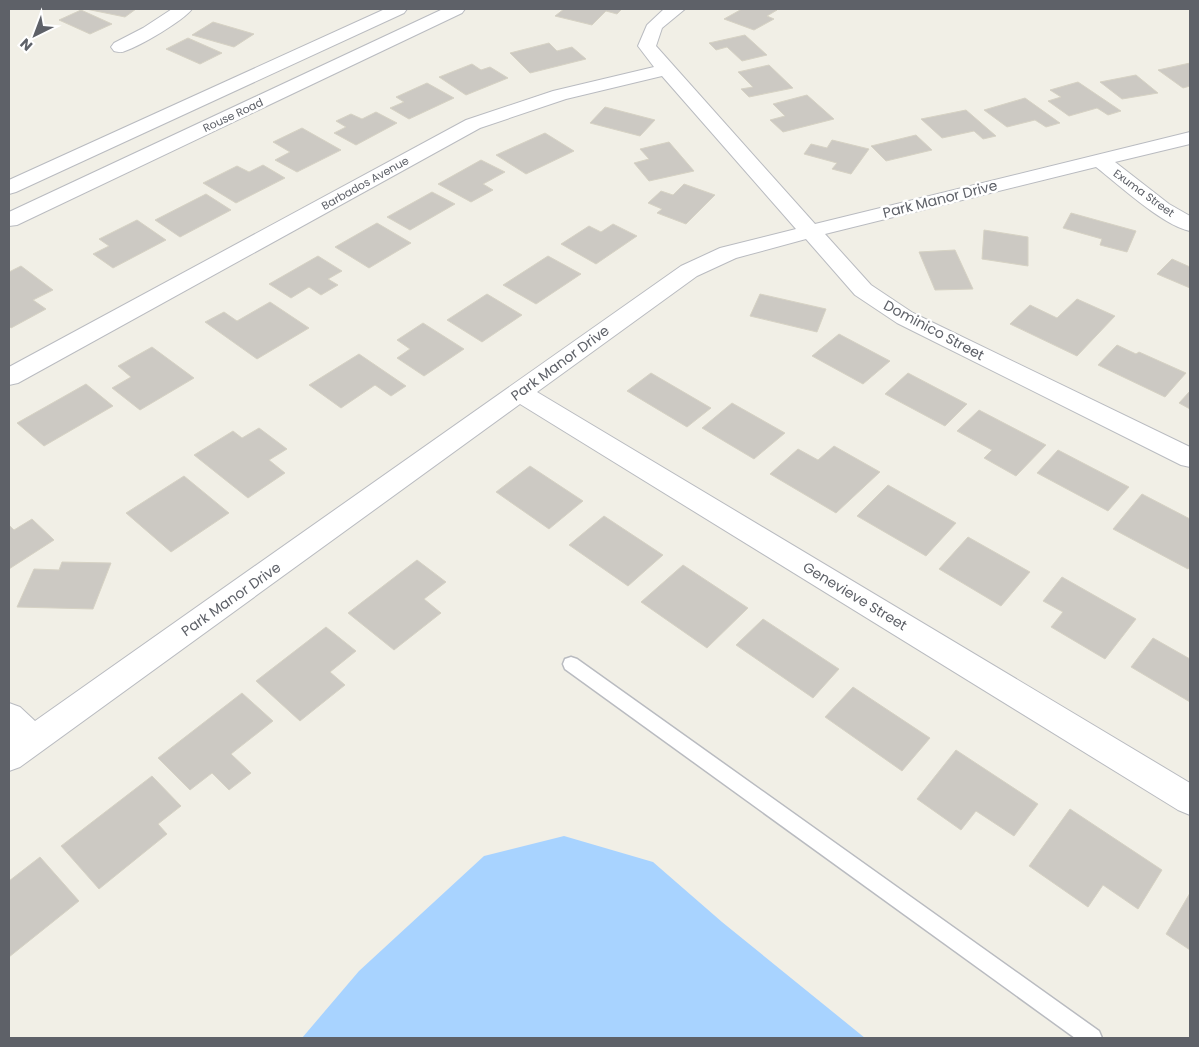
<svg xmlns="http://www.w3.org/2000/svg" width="1199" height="1047" font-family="Poppins,sans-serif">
<rect width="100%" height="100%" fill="#f1efe6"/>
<path fill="#a8d3ff" d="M 564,836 L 653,862 L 722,922 L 865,1038 L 302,1038 L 359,971 L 484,856 Z"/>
<path fill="#ccc9c3" stroke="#d6d2c4" d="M 86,9 L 136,9 L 125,17 Z
M 564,9 L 622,9 L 617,14 L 606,11 L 592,25 L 555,16 Z
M 742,9 L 773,9 L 777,10 L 767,16 L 774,19 L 754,30 L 724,19 Z
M 81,10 L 112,24 L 90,34 L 59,20 Z
M 213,22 L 254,34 L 234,47 L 192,35 Z
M 745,35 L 767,55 L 742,61 L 727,47 L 716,50 L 709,43 Z
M 188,38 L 222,53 L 200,64 L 166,49 Z
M 549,43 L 557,51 L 572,47 L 586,59 L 530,73 L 510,53 Z
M 1190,63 L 1190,86 L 1183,88 L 1158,70 Z
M 472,64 L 481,70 L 490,67 L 508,78 L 466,95 L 439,77 Z
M 769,65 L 793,88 L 749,97 L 741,89 L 753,87 L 738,72 Z
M 1136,75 L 1158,93 L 1122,99 L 1100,82 Z
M 1078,82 L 1121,111 L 1108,115 L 1097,108 L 1069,116 L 1048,101 L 1061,97 L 1050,90 Z
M 427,83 L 454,98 L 409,119 L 390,108 L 404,102 L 396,97 Z
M 807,95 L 834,119 L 783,132 L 770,120 L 785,116 L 773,104 Z
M 1025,98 L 1060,123 L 1046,127 L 1035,120 L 1007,127 L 984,110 Z
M 605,107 L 655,120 L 640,136 L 590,123 Z
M 966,110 L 996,136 L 983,139 L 974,131 L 942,138 L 921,119 Z
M 376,112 L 397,123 L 356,145 L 334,133 L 346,127 L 336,121 L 351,114 L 362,119 Z
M 302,128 L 341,150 L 297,172 L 275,160 L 290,152 L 273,142 Z
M 545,133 L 574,151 L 526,174 L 496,155 Z
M 916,135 L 932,150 L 886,161 L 871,146 Z
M 832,140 L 869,149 L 851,174 L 832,169 L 837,163 L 804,154 L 811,144 L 827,148 Z
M 669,142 L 694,171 L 649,181 L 634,163 L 649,159 L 640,149 Z
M 481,160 L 505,172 L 483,184 L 493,190 L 471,202 L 438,184 Z
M 263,165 L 285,178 L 236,203 L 203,183 L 237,166 L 249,172 Z
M 684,184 L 715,195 L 686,224 L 657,213 L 662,209 L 648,203 L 661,191 L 673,195 Z
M 432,192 L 455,204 L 410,230 L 387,217 Z
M 206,194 L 231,210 L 180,237 L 155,220 Z
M 1071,213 L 1136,231 L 1127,252 L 1100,245 L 1102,239 L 1063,228 Z
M 137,220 L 166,240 L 113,268 L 93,254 L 109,246 L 99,239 Z
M 377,223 L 411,243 L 369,268 L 335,247 Z
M 613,224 L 637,236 L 596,264 L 561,244 L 589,226 L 601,232 Z
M 984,230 L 1028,237 L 1028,266 L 982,259 Z
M 955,250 L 973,289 L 935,290 L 919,252 Z
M 318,256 L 342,271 L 328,279 L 338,285 L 321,295 L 309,287 L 291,298 L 269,284 Z
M 548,256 L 581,274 L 536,304 L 503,285 Z
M 1172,259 L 1190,267 L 1190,288 L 1157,274 Z
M 21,266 L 53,290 L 33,300 L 46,309 L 11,328 L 9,326 L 9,272 Z
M 487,294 L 522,315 L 482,342 L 447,320 Z
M 760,294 L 826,309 L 817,332 L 750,316 Z
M 1077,299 L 1115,316 L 1077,356 L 1010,324 L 1030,305 L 1057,318 Z
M 270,302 L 309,328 L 257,359 L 205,322 L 224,312 L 237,321 Z
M 423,323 L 464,349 L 424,376 L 397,358 L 410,349 L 397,340 Z
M 839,334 L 890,361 L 863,384 L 812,356 Z
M 1117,345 L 1136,354 L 1139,352 L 1186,373 L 1165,397 L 1098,365 Z
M 152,347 L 194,378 L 140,410 L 112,388 L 131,377 L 118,366 Z
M 359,354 L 406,386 L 391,396 L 375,385 L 341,408 L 309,385 Z
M 651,373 L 711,408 L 687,427 L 627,391 Z
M 908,373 L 967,404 L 945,426 L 885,394 Z
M 86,384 L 113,406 L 44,446 L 17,423 Z
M 1190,391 L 1190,409 L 1179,403 Z
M 732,403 L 785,433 L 754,459 L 702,428 Z
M 979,410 L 1046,445 L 1016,476 L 984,458 L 992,450 L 957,431 Z
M 259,428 L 287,449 L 269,460 L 285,473 L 248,498 L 194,455 L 233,431 L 242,438 Z
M 834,446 L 880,472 L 836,513 L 770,474 L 798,449 L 818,460 Z
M 1058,450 L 1129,487 L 1108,511 L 1037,473 Z
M 530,466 L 583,501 L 549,529 L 496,492 Z
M 184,476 L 229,513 L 171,552 L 126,513 Z
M 888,485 L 956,523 L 926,556 L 857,516 Z
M 1142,494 L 1190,519 L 1190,566 L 1188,569 L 1113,529 Z
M 604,516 L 663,555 L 628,586 L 569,545 Z
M 32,519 L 54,540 L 9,569 L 9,525 L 14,530 Z
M 968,537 L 1030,572 L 1001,606 L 939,569 Z
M 417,560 L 446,582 L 424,599 L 441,613 L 394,650 L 348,613 Z
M 62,562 L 111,563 L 93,609 L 17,607 L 34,569 L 59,570 Z
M 683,565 L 748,608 L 707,648 L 641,602 Z
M 1062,577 L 1136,619 L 1105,659 L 1051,627 L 1063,612 L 1043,601 Z
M 763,619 L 839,669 L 813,698 L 736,645 Z
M 326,627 L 356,651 L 330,672 L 345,685 L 300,721 L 256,681 Z
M 1153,638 L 1190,659 L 1190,702 L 1131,667 Z
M 853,687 L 930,738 L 902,771 L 825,717 Z
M 242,693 L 273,721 L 231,754 L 251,773 L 229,790 L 212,773 L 190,790 L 158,758 Z
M 956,750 L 1038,804 L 1014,836 L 976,811 L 961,830 L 917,799 Z
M 152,776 L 181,806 L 158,824 L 167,834 L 99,889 L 61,846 Z
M 1070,809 L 1162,870 L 1138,909 L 1103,885 L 1088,907 L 1029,866 Z
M 40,857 L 79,901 L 9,957 L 9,881 Z
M 1190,893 L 1190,950 L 1166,934 Z"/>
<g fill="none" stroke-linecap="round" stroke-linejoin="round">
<g stroke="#b9bbc0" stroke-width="3">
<path id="service" d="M 571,657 L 577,659 L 1099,1031 L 1102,1038 L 1075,1038 L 565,669 L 563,664 L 565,659 Z"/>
</g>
<g stroke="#b9bbc0" stroke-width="2">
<path id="minor" d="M 172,9 L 192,9 C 183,21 140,46 125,51 C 121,53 118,52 114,51 L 111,47 L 114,43 L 143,28 Z
M 664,9 L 685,9 L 662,28 L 656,46 L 815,224 L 1190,132 L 1190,144 L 1115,162 L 1169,204 L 1190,216 L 1190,231 C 1162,225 1119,185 1096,167 L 825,234 L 871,285 L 913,313 L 1190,447 L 1190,467 L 1181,465 L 897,323 L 855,295 L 806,239 L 736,258 L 697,276 L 537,392 L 1190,783 L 1190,815 L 1178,810 L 520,404 L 20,767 L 9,771 L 9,739 L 10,738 L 9,736 L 9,703 L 20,707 L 35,721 L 681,266 L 720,248 L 796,229 L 662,76 L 566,99 L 480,128 L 18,383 L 9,385 L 9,367 L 466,120 L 553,91 L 654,67 L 638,46 L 647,25 Z"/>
</g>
<g stroke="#b9bbc0" stroke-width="2">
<path id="tertiary" d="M 385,9 L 407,9 L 404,13 L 16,192 L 9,194 L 9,180 Z
M 443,9 L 465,9 L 462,13 L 17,225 L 9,226 L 9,212 Z"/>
</g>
<use href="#service" fill="#fff" fill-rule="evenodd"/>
<use href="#minor" fill="#fff" fill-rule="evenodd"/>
<use href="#tertiary" fill="#fff" fill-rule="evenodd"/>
</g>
<g text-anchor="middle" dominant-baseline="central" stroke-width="5" stroke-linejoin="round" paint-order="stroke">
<g font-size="11" fill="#5e6168" stroke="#fff">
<text transform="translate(233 115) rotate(-25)">Rouse Road</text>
<text transform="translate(365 183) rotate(-29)">Barbados Avenue</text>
<text transform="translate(1144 193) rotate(36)">Exuma Street</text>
</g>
<g font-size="14" fill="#5e6168" stroke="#fff">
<text transform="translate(940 199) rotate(-14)">Park Manor Drive</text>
<text transform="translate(934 330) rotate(28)">Dominico Street</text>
<text transform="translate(560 363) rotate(-36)">Park Manor Drive</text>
<text transform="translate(855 596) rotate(31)">Genevieve Street</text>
<text transform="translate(231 599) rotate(-35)">Park Manor Drive</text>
</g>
</g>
<rect width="1199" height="1047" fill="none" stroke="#5e6168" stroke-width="20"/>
<g transform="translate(35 35) rotate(222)" stroke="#ffffff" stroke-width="4" paint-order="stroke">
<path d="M0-4L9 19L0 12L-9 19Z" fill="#5e6168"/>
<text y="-8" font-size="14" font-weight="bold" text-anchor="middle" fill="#5e6168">N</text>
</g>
</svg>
